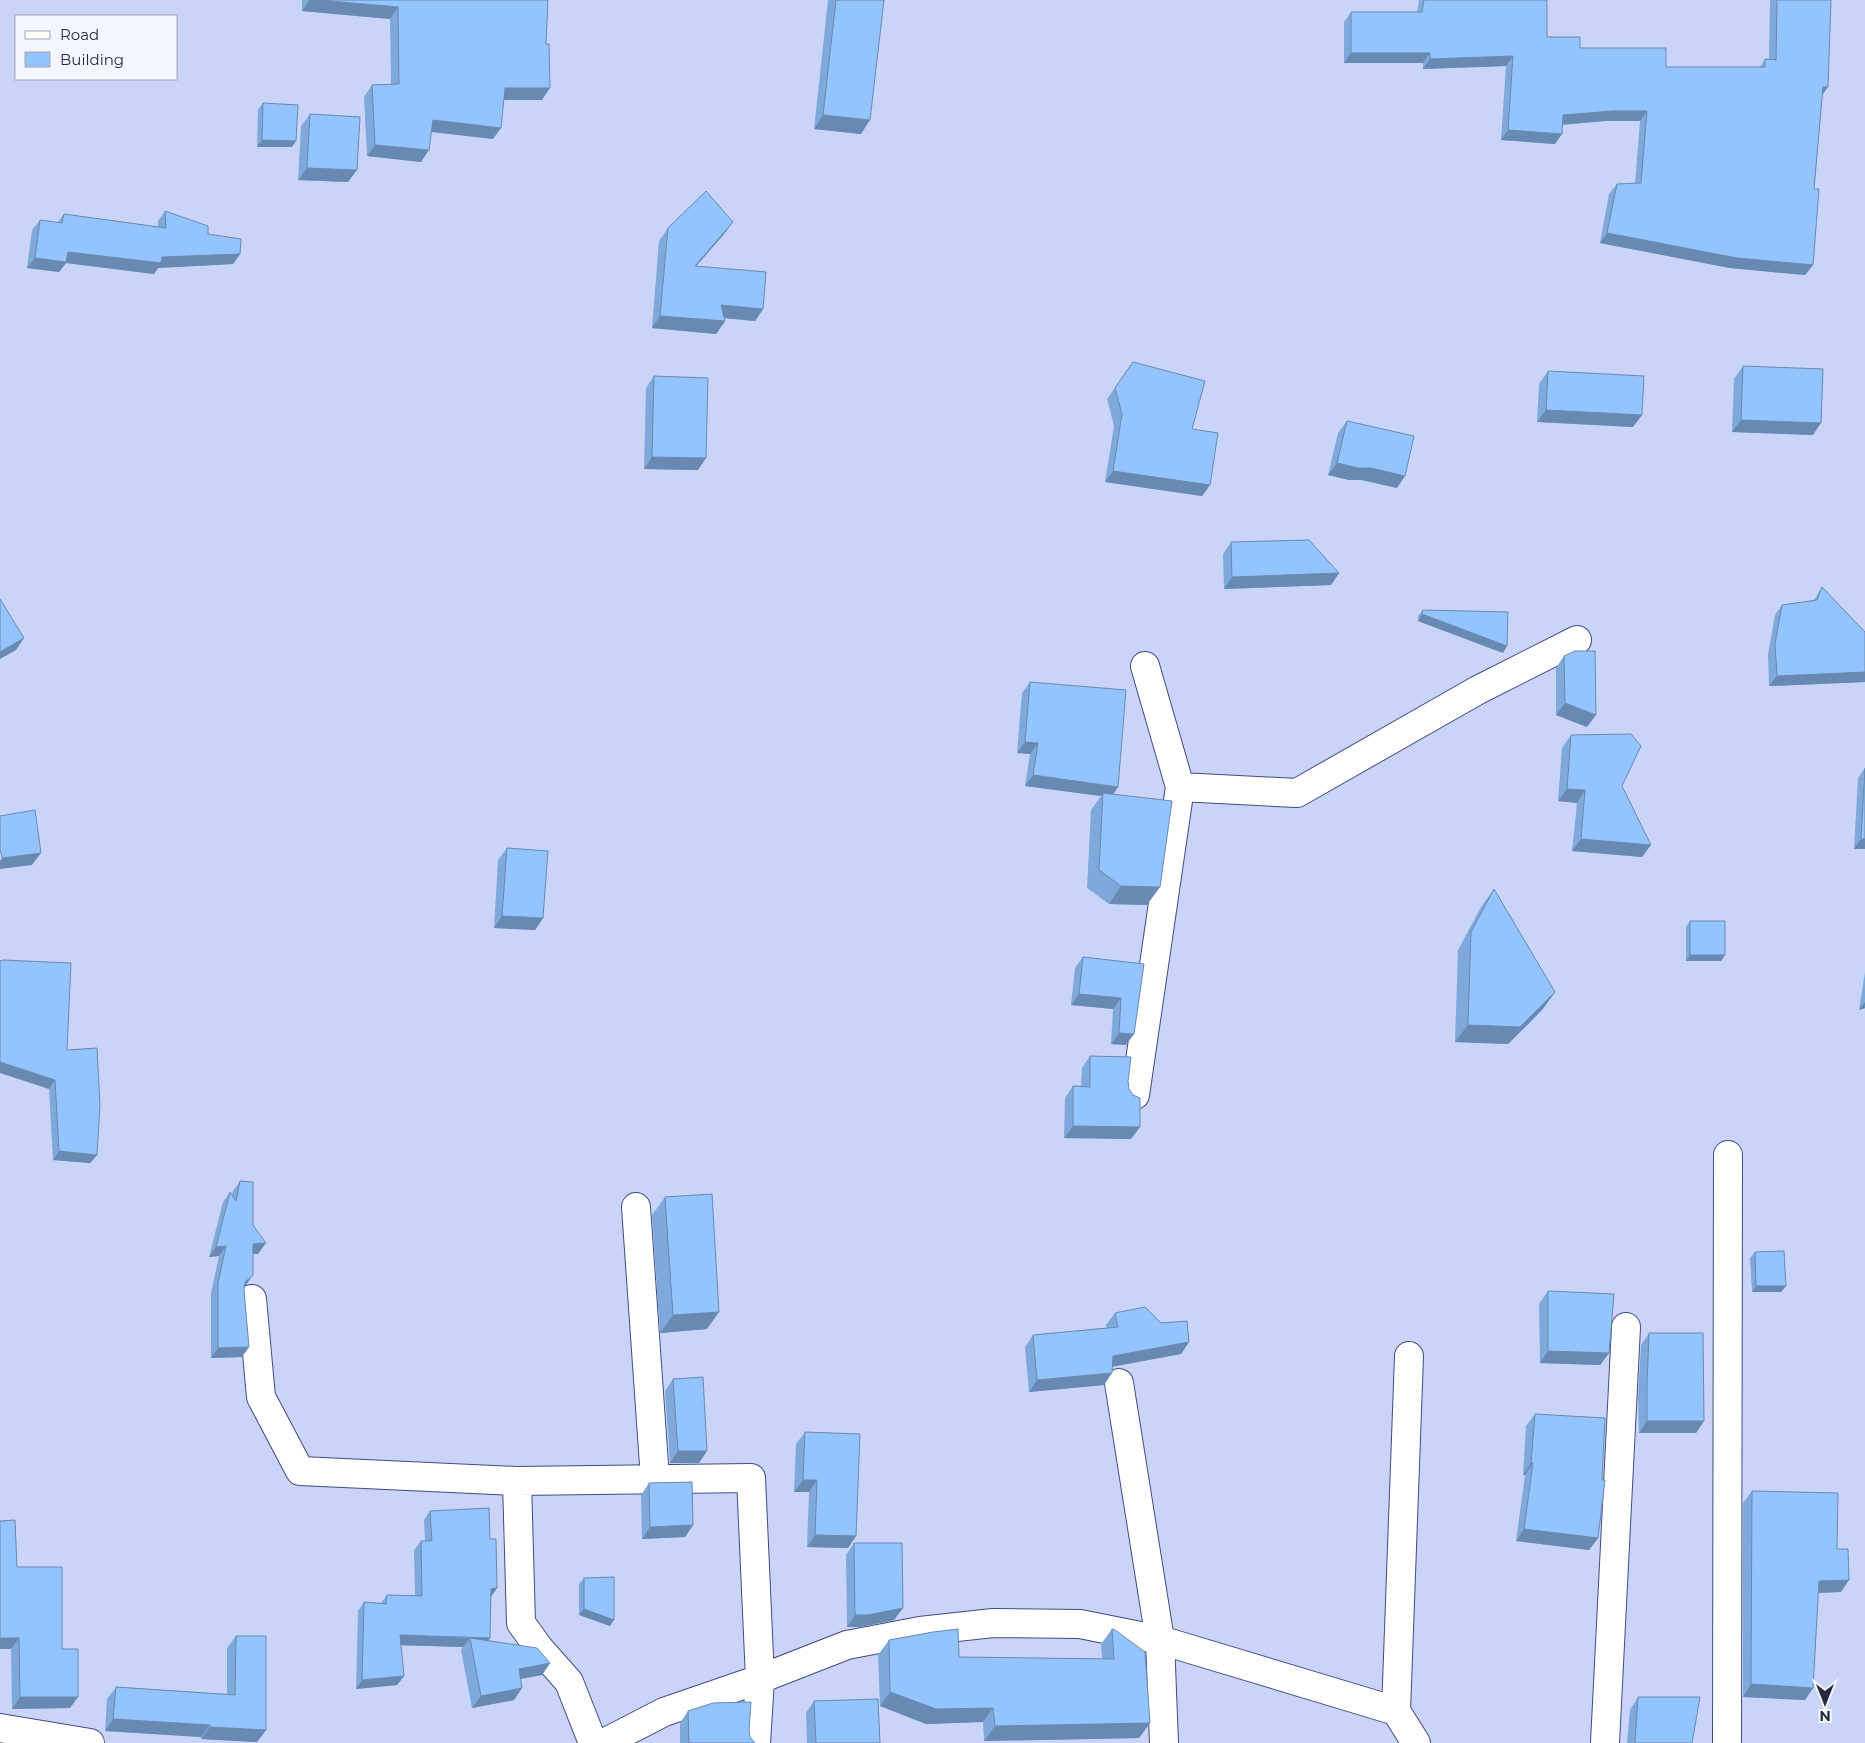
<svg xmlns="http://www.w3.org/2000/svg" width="1865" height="1743" font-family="Montserrat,sans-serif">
<rect width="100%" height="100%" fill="#cad4f9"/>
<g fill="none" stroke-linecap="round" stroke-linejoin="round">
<g stroke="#404c80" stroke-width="30">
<path id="minor" d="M 1180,787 L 1297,793 L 1478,690 L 1577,640
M 1135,1095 L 1180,787 L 1145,666
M 636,1207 L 655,1479
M 252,1299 L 261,1397 L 300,1471 L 517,1481 L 521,1623 L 539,1648 L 569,1682 L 593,1743
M 1409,1356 L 1396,1711 L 1416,1743
M 1119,1383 L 1160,1640 L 1164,1743
M 517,1481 L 751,1478 L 760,1679 L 756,1743
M 0,1728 L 90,1743
M 604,1743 L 664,1712 L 760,1679 L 847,1645 L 920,1631 L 993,1623 L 1080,1624 L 1160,1640 L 1396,1711
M 1605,1743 L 1626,1327
M 1727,1743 L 1728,1155"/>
</g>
<use href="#minor" stroke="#fff" stroke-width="28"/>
</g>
<path fill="#7fa9da" d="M 302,0 L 548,0 L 542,100 L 504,100 L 493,139 L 431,132 L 421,162 L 367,156 L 364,97 L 372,85 L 391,84 L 390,19 L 302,11 Z
M 828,0 L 884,0 L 861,134 L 814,129 Z
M 1419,0 L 1547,0 L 1547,37 L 1580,48 L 1666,67 L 1760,67 L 1765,59 L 1769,59 L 1770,0 L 1831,0 L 1814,189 L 1813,265 L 1805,275 L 1730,268 L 1600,243 L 1609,194 L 1617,184 L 1635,184 L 1640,121 L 1605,121 L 1563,125 L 1555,144 L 1501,140 L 1506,66 L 1423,69 L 1423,63 L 1344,63 L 1344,22 L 1351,12 L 1417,12 Z
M 263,103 L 292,147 L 257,147 L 258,110 Z
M 310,114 L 348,182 L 298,180 L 301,126 Z
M 165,211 L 208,234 L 240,254 L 233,264 L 158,268 L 154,274 L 66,263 L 59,272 L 27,268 L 32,230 L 40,220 L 57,223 L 64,214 L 158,227 L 158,221 Z
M 733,222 L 724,234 L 696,266 L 763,309 L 755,321 L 724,318 L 725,321 L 716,334 L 652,328 L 659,241 L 668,228 Z
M 1133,362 L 1210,485 L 1202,496 L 1105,482 L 1114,426 L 1107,399 Z
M 1743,366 L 1813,435 L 1732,432 L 1734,379 Z
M 1548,371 L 1633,427 L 1537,422 L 1539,384 Z
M 654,376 L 698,470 L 644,469 L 646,388 Z
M 1347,421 L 1397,488 L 1362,480 L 1349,480 L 1328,475 L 1338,433 Z
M 1231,542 L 1339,573 L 1331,585 L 1224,589 L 1223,554 Z
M 1822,587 L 1865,632 L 1865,682 L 1769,686 L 1768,654 L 1775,615 L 1782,605 L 1814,600 Z
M 1423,610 L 1503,653 L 1418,621 L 1418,616 Z
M 1564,656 L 1587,727 L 1556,715 L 1556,668 Z
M 1030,682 L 1113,794 L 1147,905 L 1109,904 L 1087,888 L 1091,810 L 1101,796 L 1025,786 L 1030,754 L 1017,753 L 1022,693 Z
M 1571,735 L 1642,857 L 1572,851 L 1577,803 L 1558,801 L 1562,748 Z
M 1865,768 L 1865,849 L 1854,849 L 1858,778 Z
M 507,848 L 543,918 L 535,930 L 494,928 L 498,860 Z
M 1494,889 L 1555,992 L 1542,1010 L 1508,1044 L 1455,1042 L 1458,950 L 1481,907 Z
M 1690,921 L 1725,955 L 1721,961 L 1686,961 L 1686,927 Z
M 1083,957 L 1144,964 L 1126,1045 L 1111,1044 L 1113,1009 L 1071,1005 L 1075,968 Z
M 1865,972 L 1865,1008 L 1859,1010 Z
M 67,1050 L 97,1155 L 90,1163 L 53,1160 L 49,1089 Z
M 1090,1056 L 1128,1081 L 1131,1139 L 1064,1138 L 1065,1098 L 1073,1086 L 1081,1086 L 1082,1068 Z
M 240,1181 L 253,1225 L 258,1254 L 253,1254 L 246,1285 L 244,1287 L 244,1290 L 242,1357 L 211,1358 L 211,1293 L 219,1256 L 209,1257 L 223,1202 L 230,1192 L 232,1195 L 233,1191 Z
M 665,1197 L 707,1329 L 660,1333 L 652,1215 Z
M 1755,1252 L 1781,1292 L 1752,1292 L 1750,1258 Z
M 1548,1291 L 1609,1353 L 1600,1365 L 1540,1363 L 1539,1304 Z
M 1115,1313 L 1161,1323 L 1189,1342 L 1181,1354 L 1112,1367 L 1104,1385 L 1029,1392 L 1025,1347 L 1033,1335 L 1107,1328 L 1106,1325 Z
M 1649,1333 L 1704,1421 L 1696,1433 L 1639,1433 L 1638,1397 L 1641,1345 Z
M 673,1379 L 707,1451 L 699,1463 L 670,1463 L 665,1391 Z
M 1535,1414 L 1602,1480 L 1598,1538 L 1589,1550 L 1516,1541 L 1525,1475 L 1523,1475 L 1526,1426 Z
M 805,1432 L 856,1536 L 848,1548 L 807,1547 L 809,1492 L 794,1492 L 796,1444 Z
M 649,1483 L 693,1525 L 685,1537 L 642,1539 L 641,1495 Z
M 1752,1491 L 1837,1549 L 1841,1592 L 1818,1593 L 1813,1688 L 1805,1700 L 1743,1697 L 1743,1503 Z
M 430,1511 L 490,1539 L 497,1588 L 491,1597 L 490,1638 L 489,1640 L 550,1663 L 542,1675 L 520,1679 L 522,1688 L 514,1700 L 472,1708 L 461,1650 L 463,1647 L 401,1645 L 404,1676 L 397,1685 L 356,1689 L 358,1611 L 364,1602 L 381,1603 L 387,1595 L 415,1596 L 414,1550 L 421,1541 L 425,1541 L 424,1520 Z
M 854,1543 L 903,1608 L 894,1620 L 860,1627 L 847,1627 L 846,1555 Z
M 17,1567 L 62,1649 L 70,1708 L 12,1709 L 11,1649 L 0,1649 Z
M 584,1578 L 610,1626 L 579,1615 L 579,1584 Z
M 1112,1629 L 1150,1723 L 1139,1738 L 984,1741 L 983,1722 L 926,1724 L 880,1706 L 878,1655 L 889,1640 L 959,1657 L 1102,1659 L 1101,1644 Z
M 236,1636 L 266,1730 L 257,1742 L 201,1739 L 201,1737 L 105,1731 L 107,1699 L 116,1687 L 227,1694 L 227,1648 Z
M 1638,1697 L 1692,1743 L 1627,1743 L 1630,1710 Z
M 814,1701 L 880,1743 L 807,1743 L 806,1713 Z
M 688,1711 L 749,1730 L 750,1737 L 755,1743 L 680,1743 L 680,1723 Z"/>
<path fill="#6889b1" d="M 309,0 L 318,0 L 398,7 L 390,19 L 302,11 Z
M 1351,53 L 1430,53 L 1423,63 L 1344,63 Z
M 1513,56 L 1506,66 L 1423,69 L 1430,59 Z
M 1823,87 L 1828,87 L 1821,97 Z
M 505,88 L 550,88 L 542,100 L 497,100 Z
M 1612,111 L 1647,111 L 1640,121 L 1605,121 L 1556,125 L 1563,115 Z
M 823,115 L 870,120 L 861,134 L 814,129 Z
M 433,120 L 501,128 L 493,139 L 425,131 Z
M 1508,130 L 1562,134 L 1555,144 L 1501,140 Z
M 262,140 L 296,141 L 292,147 L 257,147 Z
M 375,145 L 429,150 L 421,162 L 367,156 Z
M 307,168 L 357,170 L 348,182 L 298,180 Z
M 733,222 L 724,234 L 686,278 L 695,266 Z
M 1607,233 L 1813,265 L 1805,275 L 1730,268 L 1600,243 Z
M 68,252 L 162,257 L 240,254 L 233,264 L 158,268 L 154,274 L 66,263 L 59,272 L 27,268 L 35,258 Z
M 721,305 L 763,309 L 755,321 L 713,317 Z
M 660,316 L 725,321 L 716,334 L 652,328 Z
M 1546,410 L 1642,415 L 1633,427 L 1537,422 Z
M 1741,420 L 1821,423 L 1813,435 L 1732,432 Z
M 652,457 L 706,458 L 698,470 L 644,469 Z
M 1337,463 L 1371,468 L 1405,476 L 1397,488 L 1362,480 L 1349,480 L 1328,475 Z
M 1113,471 L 1210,485 L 1202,496 L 1105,482 Z
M 1339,573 L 1331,585 L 1224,589 L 1232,577 Z
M 1422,614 L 1507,646 L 1503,653 L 1418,621 Z
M 24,638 L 16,650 L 0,659 L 0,652 Z
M 1865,672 L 1865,682 L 1769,686 L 1777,676 Z
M 1565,703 L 1596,715 L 1587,727 L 1556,715 Z
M 1025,742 L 1038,743 L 1030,754 L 1017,753 Z
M 1033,775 L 1118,787 L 1111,798 L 1103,793 L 1101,796 L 1025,786 Z
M 1567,789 L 1585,790 L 1577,803 L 1558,801 Z
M 1581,839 L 1651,845 L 1642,857 L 1572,851 Z
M 1861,839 L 1865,839 L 1865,849 L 1854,849 Z
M 41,853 L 32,865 L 0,869 L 0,861 L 2,858 Z
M 1121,886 L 1160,887 L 1147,905 L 1109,904 Z
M 502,916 L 543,918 L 535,930 L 494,928 Z
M 1690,955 L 1725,955 L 1721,961 L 1686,961 Z
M 1555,992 L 1542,1010 L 1508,1044 L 1455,1042 L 1468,1025 Z
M 1079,994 L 1121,998 L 1113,1009 L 1071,1005 Z
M 1865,1002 L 1865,1008 L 1859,1010 Z
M 1119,1033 L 1134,1034 L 1126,1045 L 1111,1044 Z
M 0,1062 L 55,1080 L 49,1089 L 0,1073 Z
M 1073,1126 L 1140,1127 L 1131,1139 L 1064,1138 Z
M 59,1151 L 97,1155 L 90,1163 L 53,1160 Z
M 266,1243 L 258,1254 L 246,1254 L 253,1244 Z
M 226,1246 L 219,1256 L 209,1257 L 216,1247 Z
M 253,1275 L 246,1285 L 238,1292 L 245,1282 Z
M 1756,1286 L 1786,1286 L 1781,1292 L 1752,1292 Z
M 719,1312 L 707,1329 L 660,1333 L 673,1315 Z
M 1189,1342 L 1181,1354 L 1104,1368 L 1113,1356 Z
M 249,1347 L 242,1357 L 211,1358 L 218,1348 Z
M 1548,1351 L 1609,1353 L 1600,1365 L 1540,1363 Z
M 1112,1373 L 1104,1385 L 1029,1392 L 1037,1380 Z
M 1647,1421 L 1704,1421 L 1696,1433 L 1639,1433 Z
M 678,1451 L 707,1451 L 699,1463 L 670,1463 Z
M 1531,1463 L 1533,1463 L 1525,1475 L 1523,1475 Z
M 803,1480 L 817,1480 L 809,1492 L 794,1492 Z
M 693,1525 L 685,1537 L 642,1539 L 650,1527 Z
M 1524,1529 L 1598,1538 L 1589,1550 L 1516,1541 Z
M 815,1535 L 856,1536 L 848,1548 L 807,1547 Z
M 1849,1580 L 1841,1592 L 1811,1593 L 1819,1581 Z
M 497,1588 L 490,1598 L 491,1589 Z
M 903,1608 L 894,1620 L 860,1627 L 847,1627 L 855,1615 Z
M 584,1609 L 614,1620 L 610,1626 L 579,1615 Z
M 400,1635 L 470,1638 L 463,1647 L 393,1645 Z
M 0,1638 L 19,1638 L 11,1649 L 0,1649 Z
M 470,1638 L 490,1638 L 484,1648 Z
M 550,1663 L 542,1675 L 510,1681 L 519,1669 Z
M 404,1676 L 397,1685 L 356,1689 L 362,1680 Z
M 1751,1684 L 1813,1688 L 1805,1700 L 1743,1697 Z
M 522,1688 L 514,1700 L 472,1708 L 481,1696 Z
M 890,1692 L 993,1708 L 983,1722 L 926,1724 L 880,1706 Z
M 20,1697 L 78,1697 L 70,1708 L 12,1709 Z
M 113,1719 L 210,1725 L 201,1737 L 105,1731 Z
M 1150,1723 L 1139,1738 L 984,1741 L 995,1726 Z
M 210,1727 L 266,1730 L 257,1742 L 201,1739 Z"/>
<path fill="#94c4fd" stroke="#6889b1" d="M 318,0 L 548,0 L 546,44 L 549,44 L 550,88 L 505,88 L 501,128 L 433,120 L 429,150 L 375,145 L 372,85 L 399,84 L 398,7 Z
M 836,0 L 884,0 L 870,120 L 823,115 Z
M 1424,0 L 1547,0 L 1547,37 L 1580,37 L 1580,48 L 1666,48 L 1666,67 L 1765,67 L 1765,59 L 1776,60 L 1777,0 L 1831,0 L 1828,87 L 1823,87 L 1814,189 L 1819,189 L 1813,265 L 1737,258 L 1607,233 L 1617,184 L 1641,183 L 1647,111 L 1612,111 L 1563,115 L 1562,134 L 1508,130 L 1513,56 L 1430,59 L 1430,53 L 1351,53 L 1351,12 L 1422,12 Z
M 263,103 L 298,105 L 296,141 L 262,140 Z
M 310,114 L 360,117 L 357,170 L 307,168 Z
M 706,191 L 733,222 L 695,266 L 766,272 L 763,309 L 721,305 L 725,321 L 660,316 L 668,228 Z
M 165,211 L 208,226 L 208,234 L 241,239 L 240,254 L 162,257 L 161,263 L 68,252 L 66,262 L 35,258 L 40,220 L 62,223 L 64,214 L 166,228 Z
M 1133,362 L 1205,381 L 1192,429 L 1218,433 L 1210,485 L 1113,471 L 1122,414 L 1115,388 Z
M 1743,366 L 1823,369 L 1821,423 L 1741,420 Z
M 1548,371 L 1644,376 L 1642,415 L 1546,410 Z
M 654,376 L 708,378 L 706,458 L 652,457 Z
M 1347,421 L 1414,436 L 1405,476 L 1371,468 L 1358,468 L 1337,463 Z
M 1309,540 L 1339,573 L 1232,577 L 1231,542 Z
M 1822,587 L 1865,632 L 1865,672 L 1777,676 L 1775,644 L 1782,605 L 1817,600 Z
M 0,599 L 24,638 L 0,652 Z
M 1423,610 L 1508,612 L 1507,646 L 1422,614 Z
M 1575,651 L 1595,651 L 1596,715 L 1565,703 L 1564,656 Z
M 1030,682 L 1126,690 L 1118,787 L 1033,775 L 1038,743 L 1025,742 Z
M 1631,734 L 1641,746 L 1622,786 L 1651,845 L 1581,839 L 1585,790 L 1567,789 L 1571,735 Z
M 1865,768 L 1865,839 L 1861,839 Z
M 1103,793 L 1172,801 L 1160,887 L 1121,886 L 1099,870 Z
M 35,810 L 41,853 L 2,858 L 1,852 L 0,852 L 0,816 Z
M 507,848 L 548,851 L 543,918 L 502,916 Z
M 1494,889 L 1555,992 L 1520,1027 L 1468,1025 L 1471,932 Z
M 1690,921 L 1725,921 L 1725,955 L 1690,955 Z
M 1083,957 L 1144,964 L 1134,1034 L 1119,1033 L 1121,998 L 1079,994 Z
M 3,960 L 71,963 L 67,1050 L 97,1048 L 100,1105 L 97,1155 L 59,1151 L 55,1080 L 0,1062 L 0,961 Z
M 1090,1056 L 1131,1057 L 1128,1081 L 1129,1089 L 1133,1095 L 1140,1098 L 1140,1127 L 1073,1126 L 1073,1086 L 1090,1087 Z
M 240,1181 L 253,1182 L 253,1225 L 266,1243 L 253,1244 L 253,1275 L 245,1282 L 244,1290 L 249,1347 L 218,1348 L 218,1283 L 226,1246 L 216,1247 L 230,1192 L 236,1201 Z
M 712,1194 L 719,1312 L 673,1315 L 665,1197 Z
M 1784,1251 L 1786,1286 L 1756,1286 L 1755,1252 Z
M 1548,1291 L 1614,1294 L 1609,1353 L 1548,1351 Z
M 1145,1307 L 1161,1323 L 1187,1321 L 1189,1342 L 1113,1356 L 1112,1373 L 1037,1380 L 1033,1335 L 1118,1327 L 1115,1313 Z
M 1649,1333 L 1703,1333 L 1704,1421 L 1647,1421 L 1647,1385 Z
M 703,1377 L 707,1451 L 678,1451 L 673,1379 Z
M 1535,1414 L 1605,1418 L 1602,1480 L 1605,1480 L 1598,1538 L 1524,1529 L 1533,1463 L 1531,1463 Z
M 805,1432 L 860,1434 L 856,1536 L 815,1535 L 817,1480 L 803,1480 Z
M 692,1482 L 693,1525 L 650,1527 L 649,1483 Z
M 1752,1491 L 1838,1493 L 1837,1549 L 1848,1549 L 1849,1580 L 1819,1581 L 1813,1688 L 1751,1684 Z
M 489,1508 L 490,1539 L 496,1539 L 497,1588 L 491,1589 L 490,1638 L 400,1635 L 404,1676 L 362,1680 L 364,1602 L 386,1604 L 387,1595 L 422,1596 L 421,1541 L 432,1541 L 430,1511 Z
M 15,1520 L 17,1567 L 62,1567 L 62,1649 L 78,1649 L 78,1697 L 20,1697 L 19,1638 L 0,1638 L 0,1521 Z
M 854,1543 L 902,1543 L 903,1608 L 868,1615 L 855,1615 Z
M 614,1577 L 614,1620 L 584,1609 L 584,1578 Z
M 958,1629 L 959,1657 L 1114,1659 L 1112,1629 L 1115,1630 L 1145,1652 L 1150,1723 L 995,1726 L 993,1708 L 936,1709 L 890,1692 L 889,1640 L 933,1632 Z
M 236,1636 L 266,1636 L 266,1730 L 210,1727 L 210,1725 L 113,1719 L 116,1687 L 235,1695 Z
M 470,1638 L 537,1648 L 550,1663 L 519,1669 L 522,1688 L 481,1696 Z
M 1638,1697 L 1700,1697 L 1692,1743 L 1635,1743 Z
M 878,1699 L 880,1743 L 816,1743 L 814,1701 Z
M 751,1702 L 749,1730 L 750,1737 L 755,1743 L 689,1743 L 688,1711 L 713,1703 Z"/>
<rect x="15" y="15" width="162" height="65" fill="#f4f6fd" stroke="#a1a4b2"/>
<rect x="25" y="31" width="25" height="8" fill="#ffffff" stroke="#a1a4b2"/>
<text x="60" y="40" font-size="15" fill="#242a41">Road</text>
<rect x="25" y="52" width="25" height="15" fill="#94c4fd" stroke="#a1a4b2"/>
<text x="60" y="65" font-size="15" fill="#242a41">Building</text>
<g transform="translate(1825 1703) rotate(180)" stroke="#f4f6fd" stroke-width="4" paint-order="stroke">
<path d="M0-4L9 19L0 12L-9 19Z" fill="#242a41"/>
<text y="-8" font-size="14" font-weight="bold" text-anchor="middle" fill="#242a41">N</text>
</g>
</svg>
